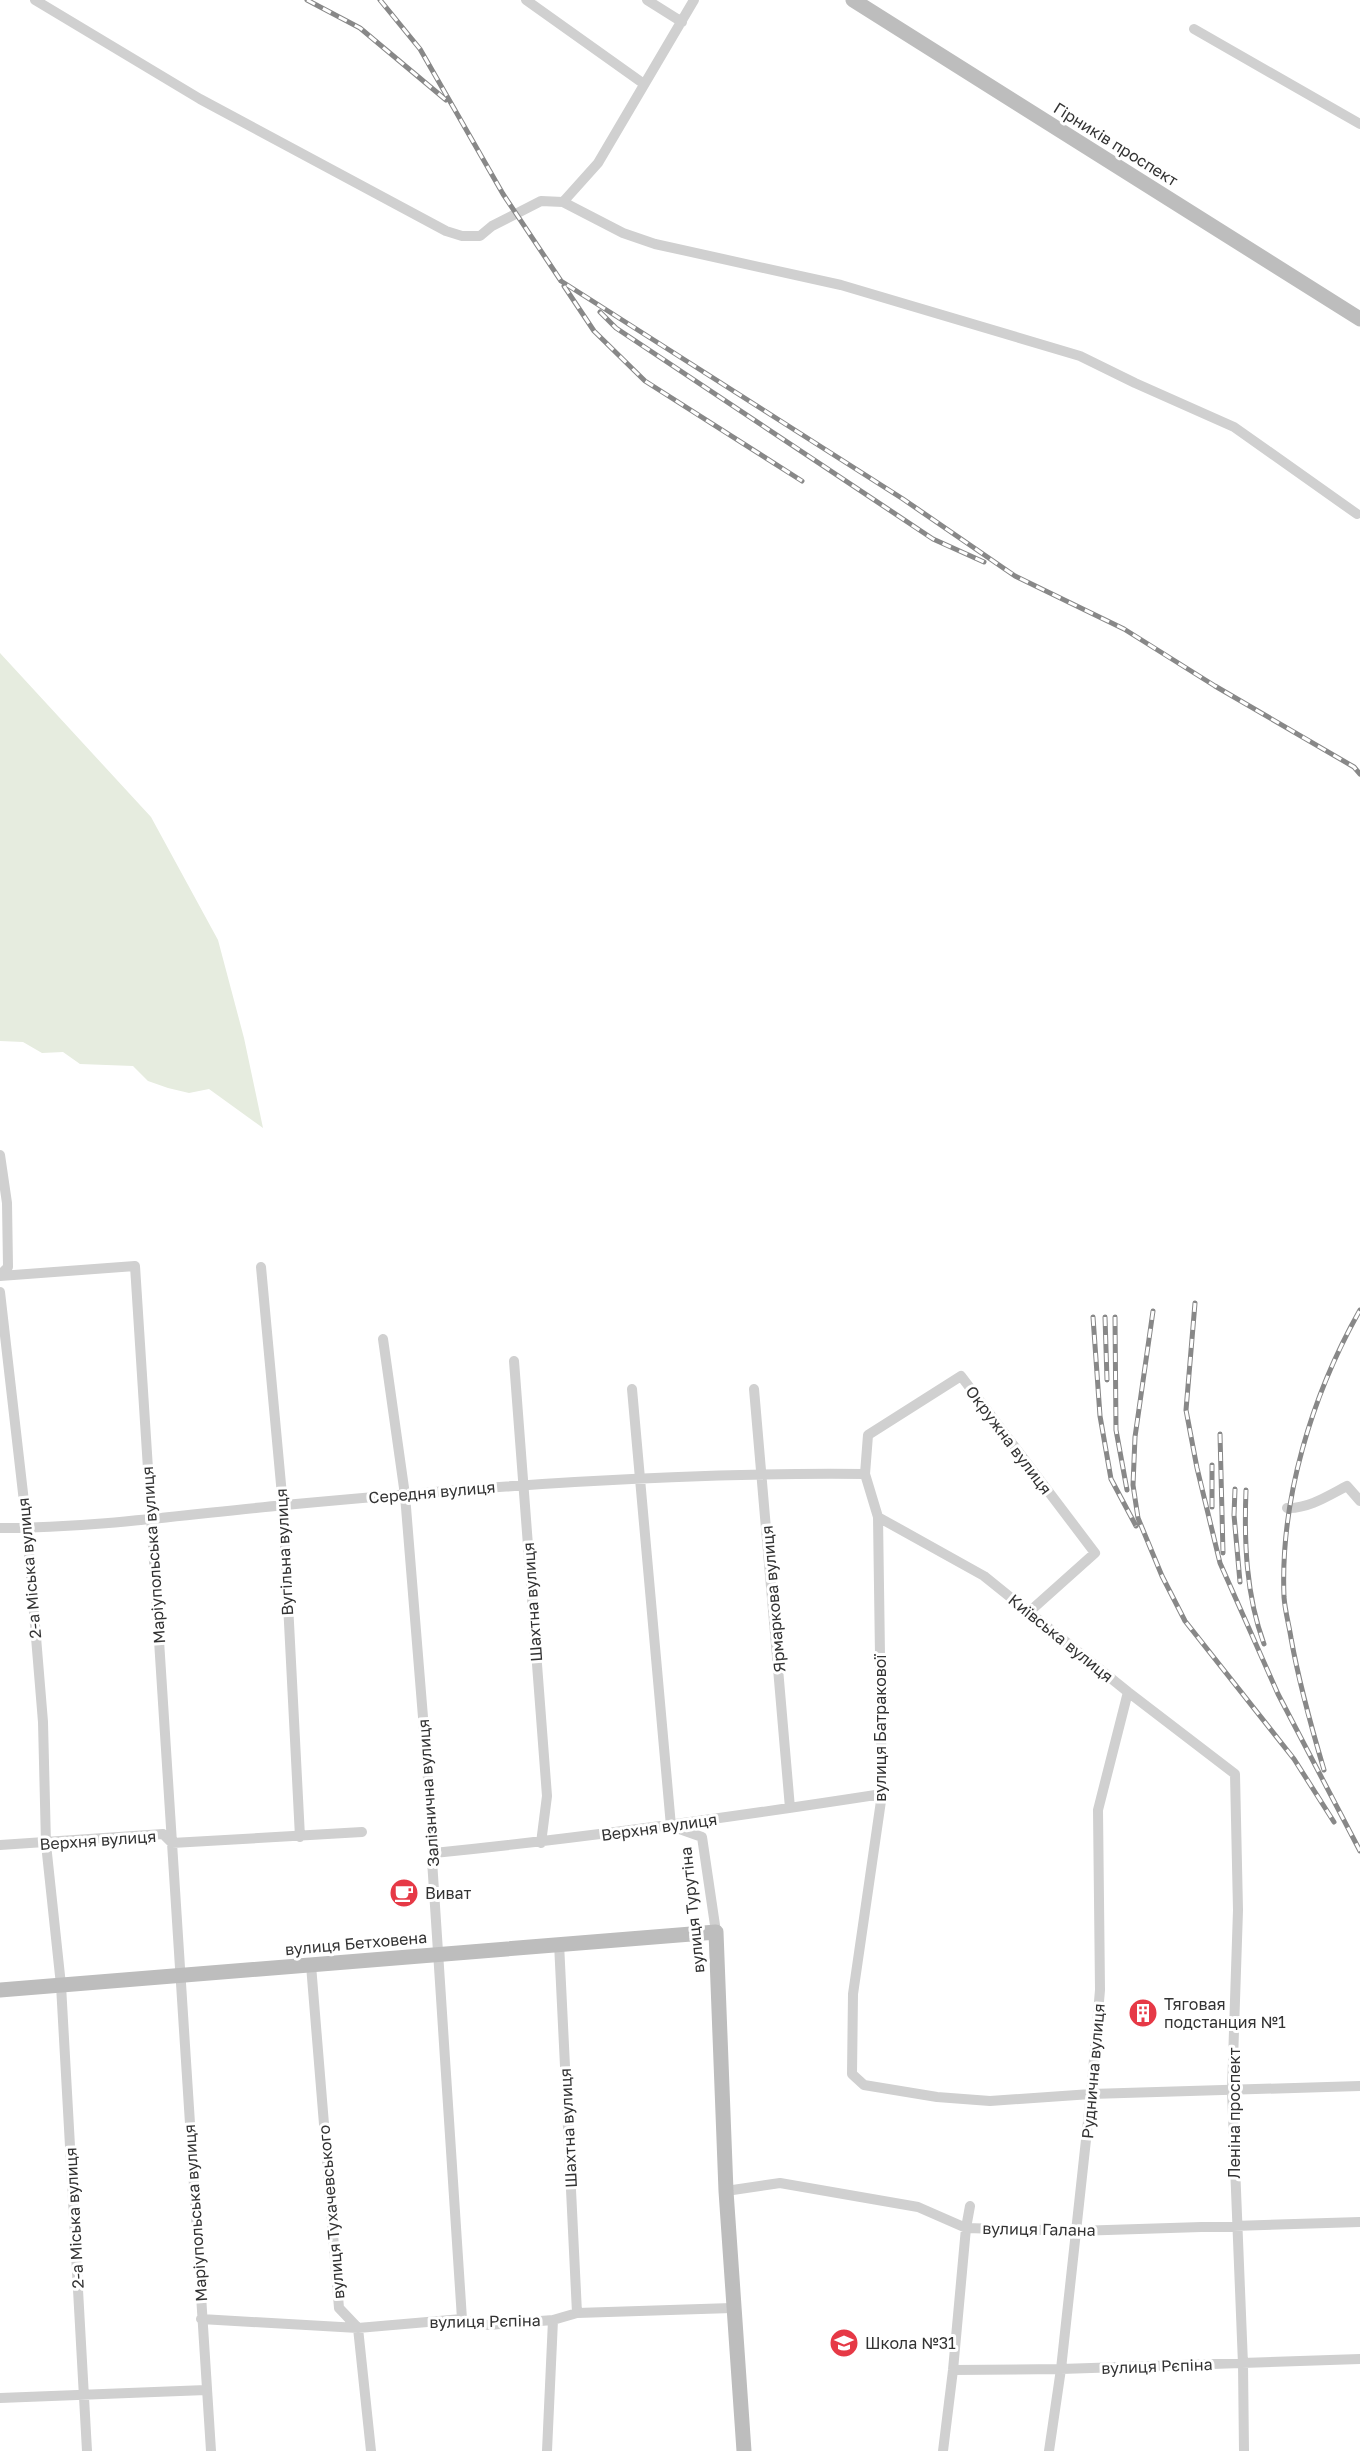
<svg xmlns="http://www.w3.org/2000/svg" width="1360" height="2451" font-family="'Golos Text',sans-serif">
<rect width="100%" height="100%" fill="#fff"/>
<path fill="#e6ecdf" d="M 0,653 L 151,817 L 218,940 L 244,1038 L 263,1128 L 209,1089 L 189,1093 L 168,1088 L 148,1081 L 133,1066 L 80,1064 L 63,1052 L 42,1053 L 23,1042 L 0,1041 Z"/>
<g fill="none" stroke-linecap="round" stroke-linejoin="round">
<path stroke="#d0d0d0" stroke-width="10" d="M 35,0 L 200,99 L 446,231 L 462,236 L 480,236 L 492,226 L 541,201 L 563,202 L 623,233 L 655,244 L 841,285 L 1080,356 L 1135,383 L 1234,427 L 1357,514
M 526,0 L 644,84
M 647,0 L 682,22
M 1194,29 L 1360,124
M 563,202 L 598,163 L 694,0
M 0,1155 L 7,1203 L 8,1267 L 0,1275
M 261,1267 L 283,1506 L 300,1837
M 0,1276 L 135,1266 L 211,2451
M 0,1292 L 27,1528 L 43,1722 L 46,1844 L 61,1985 L 87,2451
M 383,1339 L 405,1495 L 434,1853 L 432,1860 L 462,2319
M 514,1361 L 547,1796 L 541,1843
M 632,1389 L 671,1826 L 702,1837 L 716,1932
M 754,1389 L 790,1808
M 1287,1508 C 1308,1509 1328,1496 1347,1486 L 1360,1501
M 878,1517 L 984,1576 L 1128,1692 L 1235,1774 L 1238,1910 L 1232,2091 L 1243,2364 L 1244,2451
M 0,1528 C 96,1528 190,1514 285,1505 C 478,1487 671,1472 865,1474
M 1029,1612 L 1095,1553 L 961,1376 L 868,1435 L 865,1474 L 878,1517 L 882,1794 L 853,1994 L 852,2074 L 864,2085 L 937,2097 L 990,2101 L 1091,2094 L 1360,2086
M 0,1845 L 163,1834 L 172,1843 L 362,1832
M 434,1853 C 584,1838 733,1817 882,1794
M 559,1943 L 577,2313
M 311,1965 L 339,2308 L 358,2328 L 371,2451
M 726,2191 L 780,2183 L 918,2207 L 966,2228 L 1076,2231 L 1360,2222
M 201,2319 L 358,2328 L 462,2319 L 488,2325 L 553,2320 L 577,2313 L 732,2308
M 953,2370 L 1061,2369 L 1360,2359
M 0,2398 L 206,2390
M 547,2451 L 553,2320
M 943,2451 L 953,2370 L 966,2228 L 970,2206
M 1049,2451 L 1061,2369 L 1091,2094 L 1100,1990 L 1098,1810 L 1128,1692"/>
<path stroke="#bdbdbd" stroke-width="15" d="M 853,0 L 1360,319
M 0,1990 L 716,1932 L 726,2191 L 744,2451"/>
<g stroke="#888" stroke-width="5">
<path id="rail" d="M 307,0 L 360,28 L 446,100
M 380,0 L 420,49 L 503,194 L 561,281 L 903,499 L 1015,576 L 1124,629 L 1215,686 L 1354,767 L 1360,774
M 564,286 L 594,331 L 645,381 L 802,481
M 600,312 L 616,328 L 933,539 L 984,562
M 1195,1303 L 1186,1410 L 1197,1468 L 1220,1563 L 1278,1694 L 1360,1851
M 1153,1311 L 1135,1437 L 1133,1485 L 1138,1518 L 1162,1576 L 1185,1621 L 1294,1759 L 1334,1822
M 1093,1317 L 1100,1416 L 1111,1479 L 1136,1526
M 1105,1317 L 1107,1380
M 1115,1317 L 1116,1430 L 1127,1490
M 1220,1434 L 1223,1553
M 1235,1489 L 1234,1515 L 1240,1582
M 1246,1490 C 1244,1542 1246,1595 1264,1644
M 1212,1507 L 1212,1465
M 1324,1770 C 1311,1726 1299,1683 1291,1638 C 1289,1625 1285,1611 1284,1597 C 1280,1499 1312,1395 1360,1310"/>
</g>
<use href="#rail" stroke="#fff" stroke-width="3" stroke-dasharray="9" stroke-linecap="butt"/>
</g>
<defs>
<g id="cafe-disc" transform="scale(1.5)"><circle r="9.5" fill="#e63946" stroke="#fff"/><path d="M-5.5-4.5H6V0H3Q3 3.5 0 3.5H-2.5Q-5.5 3.5-5.5 0ZM3-3.2v2h1.7v-2ZM-6 4.5H4V6H-6Z" fill="#fff"/></g>
<g id="building-disc" transform="scale(1.5)"><circle r="9.5" fill="#e63946" stroke="#fff"/><path d="M-4-6H4V6H1V3H-1V6H-4ZM-2.5-4.3h1.7v1.8h-1.7ZM.8-4.3h1.7v1.8H.8ZM-2.5-1h1.7V.8h-1.7ZM.8-1h1.7V.8H.8Z" fill="#fff"/></g>
<g id="school-disc" transform="scale(1.5)"><circle r="9.5" fill="#e63946" stroke="#fff"/><path d="M0-5L7-2L0 1L-7-2ZM-4 1L0 2.5L4 1V4Q0 6-4 4Z" fill="#fff"/></g>
</defs>
<g fill-rule="evenodd">
<use href="#cafe-disc" x="404" y="1893"/>
<use href="#building-disc" x="1143" y="2013"/>
<use href="#school-disc" x="844" y="2343"/>
</g>
<g text-anchor="middle" dominant-baseline="central" stroke-width="6" stroke-linejoin="round" paint-order="stroke">
<g font-size="16" fill="#333" stroke="#fff">
<text transform="translate(1116 144) rotate(32)">Гірників проспект</text>
<text transform="translate(1009 1440) rotate(53)">Окружна вулиця</text>
<text transform="translate(432 1492) rotate(-5)">Середня вулиця</text>
<text transform="translate(284 1552) rotate(-93)">Вугільна вулиця</text>
<text transform="translate(153 1555) rotate(-94)">Маріупольська вулиця</text>
<text transform="translate(29 1568) rotate(-95)">2-а Міська вулиця</text>
<text transform="translate(773 1599) rotate(-95)">Ярмаркова вулиця</text>
<text transform="translate(532 1602) rotate(-94)">Шахтна вулиця</text>
<text transform="translate(1061 1638) rotate(39)">Київська вулиця</text>
<text transform="translate(880 1728) rotate(-90)">вулиця Батракової</text>
<text transform="translate(428 1793) rotate(-94)">Залізнична вулиця</text>
<text transform="translate(659 1827) rotate(-8)">Верхня вулиця</text>
<text transform="translate(98 1840) rotate(-4)">Верхня вулиця</text>
<text transform="translate(692 1910) rotate(-96)">вулиця Турутіна</text>
<text transform="translate(356 1943) rotate(-5)">вулиця Бетховена</text>
<text transform="translate(1093 2071) rotate(-85)">Руднична вулиця</text>
<text transform="translate(1234 2113) rotate(-90)">Леніна проспект</text>
<text transform="translate(568 2128) rotate(-93)">Шахтна вулиця</text>
<text transform="translate(331 2212) rotate(-95)">вулиця Тухачевського</text>
<text transform="translate(195 2213) rotate(-94)">Маріупольська вулиця</text>
<text transform="translate(74 2218) rotate(-93)">2-а Міська вулиця</text>
<text transform="translate(1039 2229) rotate(1)">вулиця Галана</text>
<text transform="translate(485 2321) rotate(-1)">вулиця Рєпіна</text>
<text transform="translate(1157 2366) rotate(-2)">вулиця Рєпіна</text>
</g>
<g font-size="16" fill="#333" stroke="#fff" text-anchor="start">
<text x="425" y="1893">Виват</text>
<text x="1164" y="2004">Тяговая<tspan x="1164" dy="18">подстанция №1</tspan></text>
<text x="865" y="2343">Школа №31</text>
</g>
</g>
</svg>
